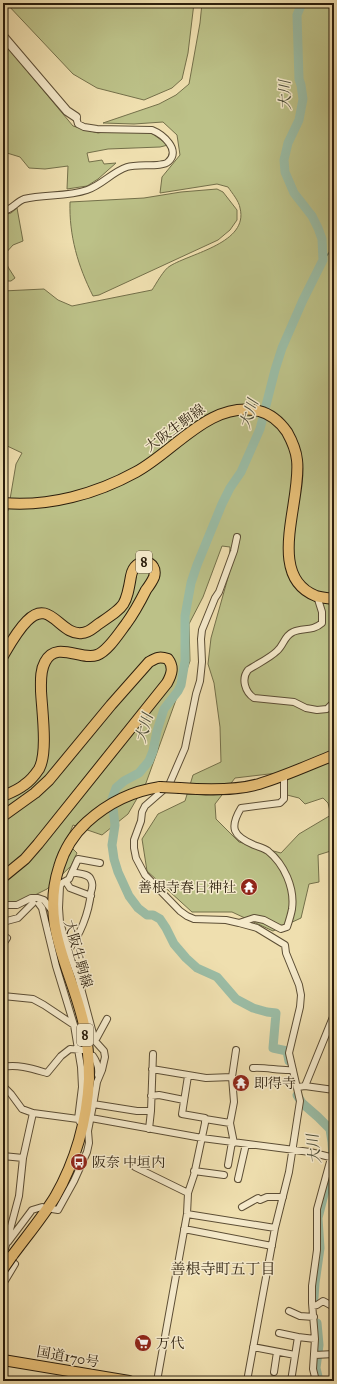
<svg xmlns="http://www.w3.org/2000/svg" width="337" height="1384" font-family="'IM FELL Great Primer','Noto Serif JP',serif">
<rect width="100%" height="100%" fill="#efdfaf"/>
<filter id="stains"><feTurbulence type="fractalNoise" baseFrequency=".005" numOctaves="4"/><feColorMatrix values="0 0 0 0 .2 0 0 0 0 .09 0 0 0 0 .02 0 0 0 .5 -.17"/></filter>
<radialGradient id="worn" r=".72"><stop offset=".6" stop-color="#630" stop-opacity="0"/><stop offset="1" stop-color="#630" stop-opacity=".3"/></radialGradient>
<path fill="#bcc188" stroke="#74704a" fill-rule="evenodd" d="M 6,3 L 194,3 L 188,53 L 182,79 L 172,88 L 144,100 L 97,88 L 73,74 Z
M 202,3 L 334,3 L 334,850 L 318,855 L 319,882 L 309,884 L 301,918 L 273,931 L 232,912 L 192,912 L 147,871 L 142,839 L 158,814 L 185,801 L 193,775 L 221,762 L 220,727 L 214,683 L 208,664 L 211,638 L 229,574 L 230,547 L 222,546 L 203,597 L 189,624 L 190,661 L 146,783 L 128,814 L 102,835 L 73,825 L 66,842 L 77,853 L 71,866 L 47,889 L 3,911 L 3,510 L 8,511 L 16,464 L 22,453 L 3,444 L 3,291 L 44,289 L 58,300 L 72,306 L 152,290 C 156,284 164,269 170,266 C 191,253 249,243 240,208 C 239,201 232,193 228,187 L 217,184 L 160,193 L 162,177 L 180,155 L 177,135 L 163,122 L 134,124 L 103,123 L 159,104 L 176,95 L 189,84 L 200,23 ZM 286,772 L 287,795 L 299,798 L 305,804 L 323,798 L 328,803 L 331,815 L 299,834 L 281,853 L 239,842 L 216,819 L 215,804 L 235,778 Z
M 3,42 L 73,126 L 98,133 L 114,130 L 150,132 L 168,145 L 160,147 L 108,149 L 87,153 L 89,162 L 102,160 L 104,164 L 116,163 L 98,179 L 87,186 L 67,189 L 68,166 L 45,169 L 29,168 L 20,157 L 7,153 L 3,149 L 6,126 L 3,125 Z
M 217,189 L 223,192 L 237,210 L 237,220 L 230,230 L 218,240 L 99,295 L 93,296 C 78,266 69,236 70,202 L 144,198 L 181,192 Z
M 17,208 L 23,241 L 13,245 L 4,255 L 8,267 L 15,278 L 11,281 L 3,281 L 3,215 L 11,213 Z"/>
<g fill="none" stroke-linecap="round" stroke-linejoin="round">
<path stroke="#6e7d68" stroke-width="1.5" d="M 323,260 L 334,247"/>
<path stroke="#9bbda6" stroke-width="9" d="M 289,1061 L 287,1051 L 273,1048 L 276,1013 L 267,1012 L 253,1008 L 236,999 L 217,977 L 197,968 L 186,958 L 174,944 L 166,928 L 160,919 L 153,915 L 147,915 L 138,908 L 129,896 L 118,872 L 114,859 L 112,845 L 115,825 L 112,799 L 116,788 L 124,781 L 139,773 L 149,761 L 153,751 L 157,731 L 164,709 L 178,691 L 181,685 L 185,661 L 185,616 L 191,583 L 197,565 L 222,504 L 230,488 L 241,472 L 260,429 L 275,370 L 282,348 L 303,300 L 323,260 L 322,239 L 318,228 L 312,216 L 294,193 L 285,172 L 284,160 L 288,143 L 299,120 L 303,99 L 301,85 L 299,79 L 297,15 L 302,3
M 297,1095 L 302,1103 L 318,1117 L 330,1129 L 332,1142 L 333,1159 L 318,1218 L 320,1248 L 315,1283 L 314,1298
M 317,1323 L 319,1345 L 316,1368 L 319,1381"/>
<g stroke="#5c4e35" stroke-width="8">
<path id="minor" d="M 3,211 C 12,210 16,202 24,199 C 44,194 67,197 87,190 C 102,185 112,172 127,167 C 137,164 163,167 168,162 C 182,150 162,134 152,130 L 97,129 L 84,127 L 78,124 L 76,117
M 237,537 L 234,551 L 219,592 L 215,598 L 202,630 L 201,639 L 202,662 L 200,681 L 196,694 L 185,748 L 169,785 L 145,806 L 142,812 L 141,821 L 134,840 L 134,848 L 136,858 L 145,875 L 180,911 L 187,916 L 194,919 L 226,920 L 239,923 L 257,928 L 285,945 L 286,953 L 299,985 L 301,995 L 300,1007 L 289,1053 L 300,1101 L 289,1172 L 275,1228 L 247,1381
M 317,596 L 322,612 L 322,623 C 312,632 303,627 293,632 C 284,636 284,645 277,651 C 270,658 257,664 248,670 C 241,679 245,692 254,698 L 294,702 L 306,708 L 317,710 L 327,709 L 334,702
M 66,882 L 70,888 L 91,896
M 39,904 L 42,908 L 56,966 L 74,1025
M 3,905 L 17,905 L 31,898 L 38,898 L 44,900 L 53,912
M 3,922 L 18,918 L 33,903
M 239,923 L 254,918 L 264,920 L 281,929 L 287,927 C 289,921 291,915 292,909 C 295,888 284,864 268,851 C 264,848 259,847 254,845 C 233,836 229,828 241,808 L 280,803 L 284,799 L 284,775
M 3,944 L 7,938
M 67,952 C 80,936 89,913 91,892 C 92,889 93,883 91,880 C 89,873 78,874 72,872
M 3,996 L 33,999 L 44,1005 L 74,1025 L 81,1067 L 82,1087 L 78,1119
M 95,1041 L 107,1019
M 93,1056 C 98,1063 99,1068 98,1075
M 3,1067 C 18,1064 33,1069 47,1073 L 61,1056 L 70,1049 L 83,1050
M 253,1068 C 267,1067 279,1071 293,1070
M 152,1069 L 206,1078 L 232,1077
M 3,1086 L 11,1094 L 22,1109 L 33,1113 L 78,1119 L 80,1122
M 305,1086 L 334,1090
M 298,1087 L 305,1086 L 333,1017 L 334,1010
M 151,1096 L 159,1095 L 184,1100
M 93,1104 L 137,1111 L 151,1111 L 153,1054
M 91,1118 L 202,1138 L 310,1152 L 334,1158
M 205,1119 L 230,1123
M 149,1129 L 151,1111
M 234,1143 L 230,1123 L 234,1102 L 232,1077 L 236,1050
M 3,1156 L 23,1158
M 228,1165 L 232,1142
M 135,1167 L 188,1193
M 194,1171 L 224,1175
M 238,1179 L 246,1144
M 242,1207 L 258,1198 L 260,1200 L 267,1197 L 283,1197
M 52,1209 L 58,1210 L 74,1181 L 87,1152 L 89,1143 L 88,1131 L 94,1100 L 97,1082 L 102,1070 L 105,1057 L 104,1051 L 95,1041 L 78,977 L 69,953 L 60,922 L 59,908 L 60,886 L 62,883 L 69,879 L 78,859 L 100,863
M 187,1214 L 275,1228
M 184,1229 L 272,1246
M 8,1242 L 32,1210 L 42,1207
M 3,1256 L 19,1196 L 23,1158 L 33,1113
M 3,1284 L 15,1264 L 8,1259
M 313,1306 L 317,1305 L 323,1301 L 334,1307
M 289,1311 L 300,1316 L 314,1317
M 279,1333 L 298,1337
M 253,1347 L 295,1355
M 315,1355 L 334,1354
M 274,1372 L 277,1352
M 71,1381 L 73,1372
M 157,1381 L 187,1214 L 188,1193 L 194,1175 L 205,1123 L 205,1118 L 182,1114 L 188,1076
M 291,1381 L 298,1337 L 315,1339
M 316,1381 L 313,1369 L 315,1339 L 312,1303 L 312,1286 L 317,1250 L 317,1209 L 331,1158"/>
</g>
<g stroke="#5c4e35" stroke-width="10">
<path id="tertiary" d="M 3,36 L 67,111 L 76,117"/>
</g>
<g stroke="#2b1e0c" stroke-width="12">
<path id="primary" d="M 3,503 C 49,507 96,494 136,472 C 175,451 210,400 259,411 C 271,414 280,422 287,432 C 292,441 296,450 297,460 C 302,501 265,576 316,596 C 322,598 328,598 334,599
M 3,656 C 10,644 17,631 27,621 C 50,597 60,636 82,633 C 89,633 94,627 100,623 C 125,606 126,606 131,576 C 135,555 159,560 154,577 C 152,582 149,586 146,590 C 140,602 134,613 126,624 C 119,633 108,651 97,655 C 81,661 56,640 45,662 C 40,671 41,681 41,691 C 42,711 48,753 39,769 C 35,775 30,781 24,785 C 18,790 10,793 3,796
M 180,788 C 206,790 234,791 259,784 C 285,776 309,765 334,755
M 3,816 L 35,793 L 49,780 L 111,705 L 149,662 C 156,658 159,656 168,659 C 174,667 172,674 167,683 L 38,844 L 25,859 L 3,877
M 12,1256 C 26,1237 42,1218 55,1197 C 75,1162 87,1121 89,1079 C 89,1061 88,1043 84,1025 C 72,970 40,926 59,867 C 64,850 74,834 87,822 C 108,803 132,791 160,787"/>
</g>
<g stroke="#2b1e0c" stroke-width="12">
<path id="trunk" d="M 3,1360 L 129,1381"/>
</g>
<use href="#minor" stroke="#f5eacb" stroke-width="6"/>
<use href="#tertiary" stroke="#f5eacb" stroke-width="8"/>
<use href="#primary" stroke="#e8c078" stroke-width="10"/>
<use href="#trunk" stroke="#e8c078" stroke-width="10"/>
<g stroke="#2b1e0c" stroke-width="12" stroke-linecap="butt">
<path id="primary-bridge" d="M 160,787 L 180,788
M 3,1269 L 12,1256"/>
</g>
<use href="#primary-bridge" stroke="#e8c078" stroke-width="10"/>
</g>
<defs>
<g id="temple-disc" transform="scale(0.9)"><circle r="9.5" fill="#8f2418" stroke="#f5eacb"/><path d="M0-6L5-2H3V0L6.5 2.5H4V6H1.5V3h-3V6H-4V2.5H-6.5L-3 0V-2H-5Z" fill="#fff"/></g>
<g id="bus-disc" transform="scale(0.9)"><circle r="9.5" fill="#8f2418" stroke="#f5eacb"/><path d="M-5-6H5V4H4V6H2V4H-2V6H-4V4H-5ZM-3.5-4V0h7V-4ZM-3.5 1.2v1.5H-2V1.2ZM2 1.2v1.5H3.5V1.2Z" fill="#fff"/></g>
<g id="supermarket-disc" transform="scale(0.9)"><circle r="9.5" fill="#8f2418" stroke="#f5eacb"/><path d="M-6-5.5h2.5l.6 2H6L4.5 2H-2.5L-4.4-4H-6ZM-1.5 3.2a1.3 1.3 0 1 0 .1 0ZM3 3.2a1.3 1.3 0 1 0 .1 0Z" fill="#fff"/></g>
</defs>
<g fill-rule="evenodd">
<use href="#temple-disc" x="249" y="887"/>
<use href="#temple-disc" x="241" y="1083"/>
<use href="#bus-disc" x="79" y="1162"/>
<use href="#supermarket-disc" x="143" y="1343"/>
</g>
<g text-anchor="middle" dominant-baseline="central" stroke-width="3" stroke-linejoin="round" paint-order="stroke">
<g fill="#f5eacb" stroke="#685b45" stroke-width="1">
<rect x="136" y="551" width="16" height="22" rx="3"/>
<rect x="77" y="1024" width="16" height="22" rx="3"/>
</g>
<g font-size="13" font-weight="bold" fill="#2b1e0c">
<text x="144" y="562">8</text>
<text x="85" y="1035">8</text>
</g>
<g font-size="14" fill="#2b1e0c" stroke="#f5eacb">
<text transform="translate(175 428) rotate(-36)">大阪生駒線</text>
<text transform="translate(78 954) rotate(74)">大阪生駒線</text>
<text transform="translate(68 1357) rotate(10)">国道170号</text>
</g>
<g font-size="14" fill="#2b1e0c" stroke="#f5eacb" text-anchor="start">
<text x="236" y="887" text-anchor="end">善根寺春日神社</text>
<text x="254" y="1083">即得寺</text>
<text x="92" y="1162">阪奈 中垣内</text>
<text x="156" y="1343">万代</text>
</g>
<g font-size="15" font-style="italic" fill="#4d4e3a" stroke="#f5eacb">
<text transform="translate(285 95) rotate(-91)">大川</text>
<text transform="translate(249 414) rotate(-72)">大川</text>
<text transform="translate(144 728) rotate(-74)">大川</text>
<text transform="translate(314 1149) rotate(-96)">大川</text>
</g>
<g font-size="15" fill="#2b1e0c" stroke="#f5eacb">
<text x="223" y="1269">善根寺町五丁目</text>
</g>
</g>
<rect width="337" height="1384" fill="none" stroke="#efdfaf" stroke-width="16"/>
<rect x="4" y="4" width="329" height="1376" fill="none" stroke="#2b1e0c" stroke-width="2"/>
<rect x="8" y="8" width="321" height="1368" fill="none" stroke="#2b1e0c"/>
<rect width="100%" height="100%" filter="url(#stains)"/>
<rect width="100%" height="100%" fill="url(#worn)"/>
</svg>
